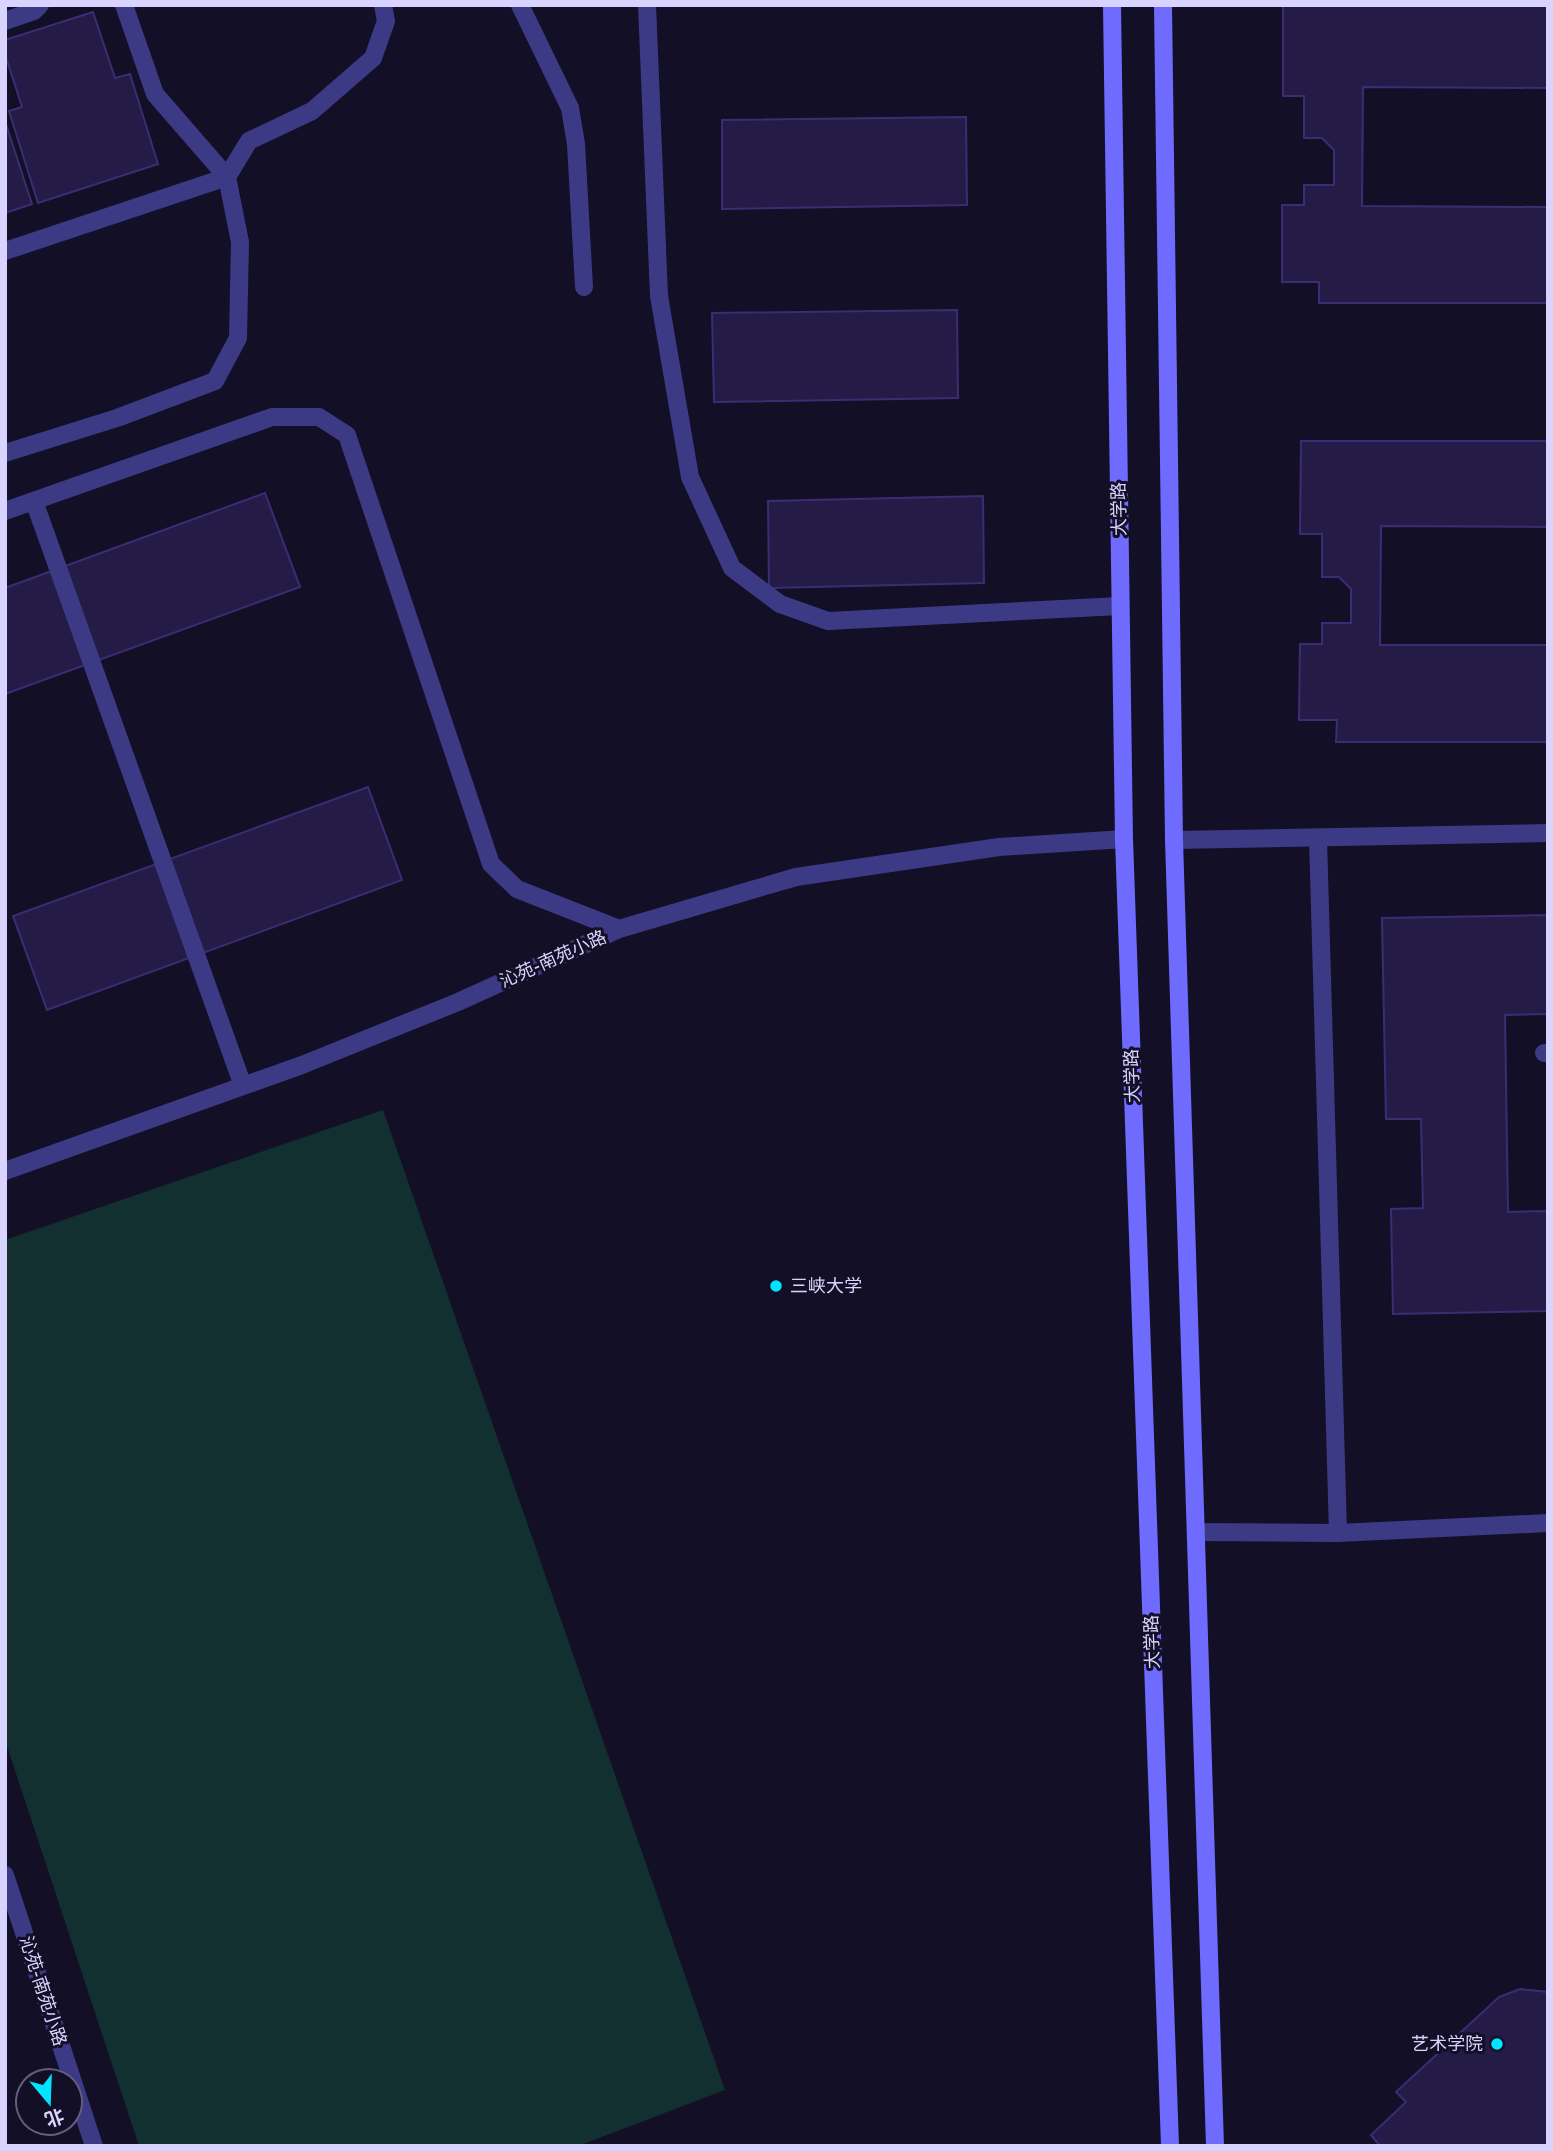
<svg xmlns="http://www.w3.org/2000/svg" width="1553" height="2151" font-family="Signika,'Noto Sans SC',sans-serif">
<rect width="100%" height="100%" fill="#130f26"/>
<path fill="#12302f" d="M 383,1110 L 725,2090 L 578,2146 L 139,2146 L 5,1740 L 5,1240 Z"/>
<path fill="#241b47" stroke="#3b2d73" stroke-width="2" d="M 1283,5 L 1548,5 L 1548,88 L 1363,87 L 1362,206 L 1548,207 L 1548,303 L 1319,303 L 1319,282 L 1282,282 L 1282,205 L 1304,205 L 1304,185 L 1334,185 L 1334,150 L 1322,138 L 1304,138 L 1304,96 L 1283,96 Z
M 93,12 L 115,78 L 130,74 L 158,164 L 38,203 L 9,111 L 22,107 L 5,54 L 5,40 Z
M 966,117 L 967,205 L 722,209 L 722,120 Z
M 5,121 L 32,204 L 5,213 Z
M 957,310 L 958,398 L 714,402 L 712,313 Z
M 1301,441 L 1548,441 L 1548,527 L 1381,526 L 1380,645 L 1548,645 L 1548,742 L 1336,742 L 1337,720 L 1299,720 L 1300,644 L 1322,644 L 1322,623 L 1351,623 L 1351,589 L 1339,577 L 1322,577 L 1322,534 L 1300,534 Z
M 265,493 L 300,587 L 5,694 L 5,588 Z
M 983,496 L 984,583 L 769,588 L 768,501 Z
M 368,787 L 402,880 L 47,1010 L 13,916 Z
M 1548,915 L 1548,1014 L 1505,1015 L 1508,1212 L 1548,1211 L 1548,1311 L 1393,1314 L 1391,1209 L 1423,1208 L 1421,1119 L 1386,1119 L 1382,918 Z
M 1520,1989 L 1548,1992 L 1548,2146 L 1380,2146 L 1371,2135 L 1406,2102 L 1396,2092 L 1499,1997 Z"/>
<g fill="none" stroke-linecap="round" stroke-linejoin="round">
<path stroke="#3d3a85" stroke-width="18" d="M 520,5 L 570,108 L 576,144 L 584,287
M 647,5 L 659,296 L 690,477 L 732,568 L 780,604 L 828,621 L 1120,606
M 5,21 L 34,11 L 40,5
M 5,251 L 227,177 L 249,141 L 312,111 L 373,58 L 386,21 L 383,5
M 5,453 L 117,418 L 215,381 L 238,338 L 240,242 L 227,177 L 155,94 L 124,5
M 34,501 L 243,1086
M 5,511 L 272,417 L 319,417 L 347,435 L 491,864 L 517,889 L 619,929
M 1318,839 L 1338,1533
M 1544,1053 L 1548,1053
M 5,1171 L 302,1065 L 458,1002 L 619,929 L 796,877 L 999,847 L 1124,839
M 1196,1532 L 1338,1533 L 1548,1523
M 5,1875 L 94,2146"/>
<path stroke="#3d3a85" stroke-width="18" d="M 1174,840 L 1548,833"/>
<path stroke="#6f6bff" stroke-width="18" d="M 1112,5 L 1124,839 L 1170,2146
M 1163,5 L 1174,840 L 1215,2146"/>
</g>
<g fill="#00e5ff" stroke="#130f26" stroke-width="2.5">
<circle cx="776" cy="1286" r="7"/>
<circle cx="1497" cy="2044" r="7"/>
</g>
<g text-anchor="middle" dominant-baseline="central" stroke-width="6" stroke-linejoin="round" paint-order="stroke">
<g font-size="18" fill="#d9d4ff" stroke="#130f26">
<text transform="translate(1119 509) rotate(-91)">大学路</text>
<text transform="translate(553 959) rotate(-24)">沁苑-南苑小路</text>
<text transform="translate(1132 1076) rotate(-92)">大学路</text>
<text transform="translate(1152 1642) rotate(-92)">大学路</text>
<text transform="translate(43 1991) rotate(72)">沁苑-南苑小路</text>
</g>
<g font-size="18" fill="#d9d4ff" stroke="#130f26" text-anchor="start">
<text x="790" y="1286">三峡大学</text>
<text x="1483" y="2044" text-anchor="end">艺术学院</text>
</g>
</g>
<rect width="1553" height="2151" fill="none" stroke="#d9d4ff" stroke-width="14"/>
<g transform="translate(49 2102) rotate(161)"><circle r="33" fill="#130f26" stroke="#625e7d" stroke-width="2"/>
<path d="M0-5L12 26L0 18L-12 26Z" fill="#00e5ff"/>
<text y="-10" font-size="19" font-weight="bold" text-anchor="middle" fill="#d9d4ff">北</text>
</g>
</svg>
